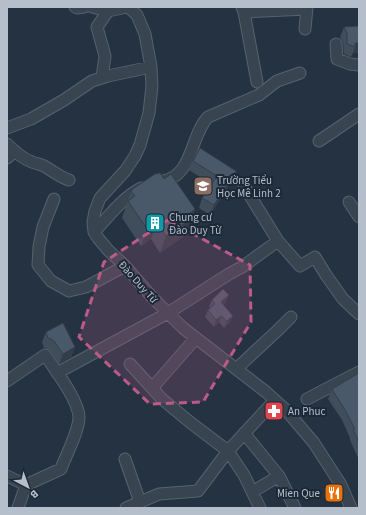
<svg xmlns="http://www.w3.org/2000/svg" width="366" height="515" font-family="'Source Sans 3',sans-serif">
<rect width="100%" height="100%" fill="#243241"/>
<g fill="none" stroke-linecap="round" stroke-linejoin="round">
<g stroke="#56626e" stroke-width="13">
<path id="minor" d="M 75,7 L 77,8 L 84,7
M 92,7 L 108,11 L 127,7
M 128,7 L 137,15 L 145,34 L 151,67 L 152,86 L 149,113 L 140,145 L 135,156 L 125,171 L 100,198 L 95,211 L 93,222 L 94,232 L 98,238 L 108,250 L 125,266 L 151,296 L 183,328 L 266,392 L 286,410 L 314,443 L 341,485 L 351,508
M 242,7 L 244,12 L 257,82
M 244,12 L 307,9
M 305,29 L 307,7
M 336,44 L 337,59 L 350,64 L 359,65
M 102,78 L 105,56 L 97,27 L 108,11
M 7,128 L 31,119 L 64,100 L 92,81 L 108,76 L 151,67
M 319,141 L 359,114
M 7,144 C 14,151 23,159 32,162 C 36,164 41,164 44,166 C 53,171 60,177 69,180
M 7,158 L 15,151
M 159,182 C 194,178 189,137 208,117 L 259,95 L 277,81 L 300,73
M 244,186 L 278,241 L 300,266 L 315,257 L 326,275 L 343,299 L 359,314
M 54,199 L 43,227 L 39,247 L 38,265 L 51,281 L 69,291 L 86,287 L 125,266
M 349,202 L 359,217
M 94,232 C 109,216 122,198 141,188
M 130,364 L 152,388 L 162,399 L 191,423 L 228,451 L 244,475 L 260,508
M 236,369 L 278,330 L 291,317
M 57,373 L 168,313 L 229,274 L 242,267 L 278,241
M 7,381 L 45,355 C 55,370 78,399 79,417 C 79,431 66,455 61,469 L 26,485 L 18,508
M 152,388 L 196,338
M 307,399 L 359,372
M 244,433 L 279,476 L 295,508
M 125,459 L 140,502
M 7,476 L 26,485
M 252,492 L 279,476
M 126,508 L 159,494 L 198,491 L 228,451 L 275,400"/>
</g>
<use href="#minor" stroke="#394451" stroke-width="11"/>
</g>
<path fill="#404d5b" d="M 359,26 L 359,53 L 353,53 L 351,57 L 344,54 L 343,43 L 340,37 L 344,27 Z
M 193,161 L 236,171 L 232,181 L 210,215 L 199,208 L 202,198 L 211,184 L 189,170 Z
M 164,179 L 195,209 L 186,235 L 160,253 L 151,239 L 141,246 L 122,218 L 131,191 Z
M 212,300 L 226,302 L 223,305 L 230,322 L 224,328 L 219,322 L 214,327 L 205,317 L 208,310 L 210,308 L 209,306 Z
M 46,332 L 75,347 L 71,357 L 59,364 L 50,351 L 48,349 L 44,348 L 42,342 Z
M 359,373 L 359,460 L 350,440 L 350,438 L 342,420 L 328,399 L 332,389 Z"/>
<path fill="#343e4a" d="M 355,43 L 359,43 L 359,53 L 353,53 L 355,47 Z
M 236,171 L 232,181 L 210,215 L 214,205 Z
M 195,209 L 186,235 L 160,253 L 166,236 L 189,214 Z
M 157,222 L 151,239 L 141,246 L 147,229 Z
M 229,295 L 226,302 L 218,309 L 221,302 Z
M 221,316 L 219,322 L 214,327 L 216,320 Z
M 233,316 L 230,322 L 224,328 L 227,321 Z
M 75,347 L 71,357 L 59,364 L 63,354 Z"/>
<path fill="#4a596a" stroke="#343e4a" d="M 359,26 L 359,43 L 355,43 L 355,47 L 347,44 L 347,33 L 344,27 Z
M 200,148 L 236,171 L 214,205 L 202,198 L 217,176 L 193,161 Z
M 160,173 L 164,179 L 171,174 L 195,209 L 189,214 L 192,218 L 166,236 L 157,222 L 147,229 L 128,201 L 135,196 L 131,191 L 134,188 L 155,174 Z
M 223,289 L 229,295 L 221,302 L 233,316 L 227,321 L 221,316 L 216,320 L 208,310 L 215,304 L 212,300 Z
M 63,323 L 75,347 L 63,354 L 54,341 L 51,339 L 48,338 L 46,332 Z
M 359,373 L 359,442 L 353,430 L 355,429 L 345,410 L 332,389 Z"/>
<path fill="#bd5b88" fill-opacity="0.2" stroke="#bd5b88" stroke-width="3" stroke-dasharray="8 5" stroke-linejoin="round" d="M 168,220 L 250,265 L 251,322 L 203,402 L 150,404 L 79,337 L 104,262 Z"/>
<defs>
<g id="school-square" transform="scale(1)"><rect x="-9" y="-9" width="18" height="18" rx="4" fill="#8d6e63" stroke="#1d2936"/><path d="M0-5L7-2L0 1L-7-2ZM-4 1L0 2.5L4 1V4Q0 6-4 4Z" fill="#fff"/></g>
<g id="building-square" transform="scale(1)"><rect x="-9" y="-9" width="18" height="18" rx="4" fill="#0f9aa8" stroke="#1d2936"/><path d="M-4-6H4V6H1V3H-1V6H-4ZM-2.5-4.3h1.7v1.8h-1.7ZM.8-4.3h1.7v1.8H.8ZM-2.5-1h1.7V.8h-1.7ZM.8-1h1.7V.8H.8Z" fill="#fff"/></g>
<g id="pharmacy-square" transform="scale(1)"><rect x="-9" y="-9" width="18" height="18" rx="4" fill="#e0444e" stroke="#1d2936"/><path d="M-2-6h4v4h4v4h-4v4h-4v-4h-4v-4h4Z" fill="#fff"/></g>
<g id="restaurant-square" transform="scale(1)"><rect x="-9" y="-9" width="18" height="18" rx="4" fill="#e8710a" stroke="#1d2936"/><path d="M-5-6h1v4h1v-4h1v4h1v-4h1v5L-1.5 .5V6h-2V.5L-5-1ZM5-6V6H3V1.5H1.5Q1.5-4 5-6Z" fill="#fff"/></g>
</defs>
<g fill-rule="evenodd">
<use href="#school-square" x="203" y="186"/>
<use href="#building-square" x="155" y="223"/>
<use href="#pharmacy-square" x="274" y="411"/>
<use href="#restaurant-square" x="334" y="493"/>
</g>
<g text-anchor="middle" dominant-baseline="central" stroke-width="4" stroke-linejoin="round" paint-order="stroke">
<g font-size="11" fill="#b5bfcb" stroke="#1d2936" text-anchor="start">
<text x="217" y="180">Trường Tiểu<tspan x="217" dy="13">Học Mê Linh 2</tspan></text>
<text x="169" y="217">Chung cư<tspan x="169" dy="13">Đào Duy Từ</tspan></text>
<text x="288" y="411">An Phuc</text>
<text x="320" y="493" text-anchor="end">Mien Que</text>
</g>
<g font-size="11" fill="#b5bfcb" stroke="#1d2936">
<text transform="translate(138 282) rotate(48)">Đào Duy Từ</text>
</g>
</g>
<rect width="366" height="515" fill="none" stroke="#b5bfcb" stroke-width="16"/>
<g transform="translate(28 487) rotate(139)" stroke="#1d2936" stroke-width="3" paint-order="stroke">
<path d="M0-3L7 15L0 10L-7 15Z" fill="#b5bfcb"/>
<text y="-6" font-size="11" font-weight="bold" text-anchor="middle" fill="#b5bfcb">B</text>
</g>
</svg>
